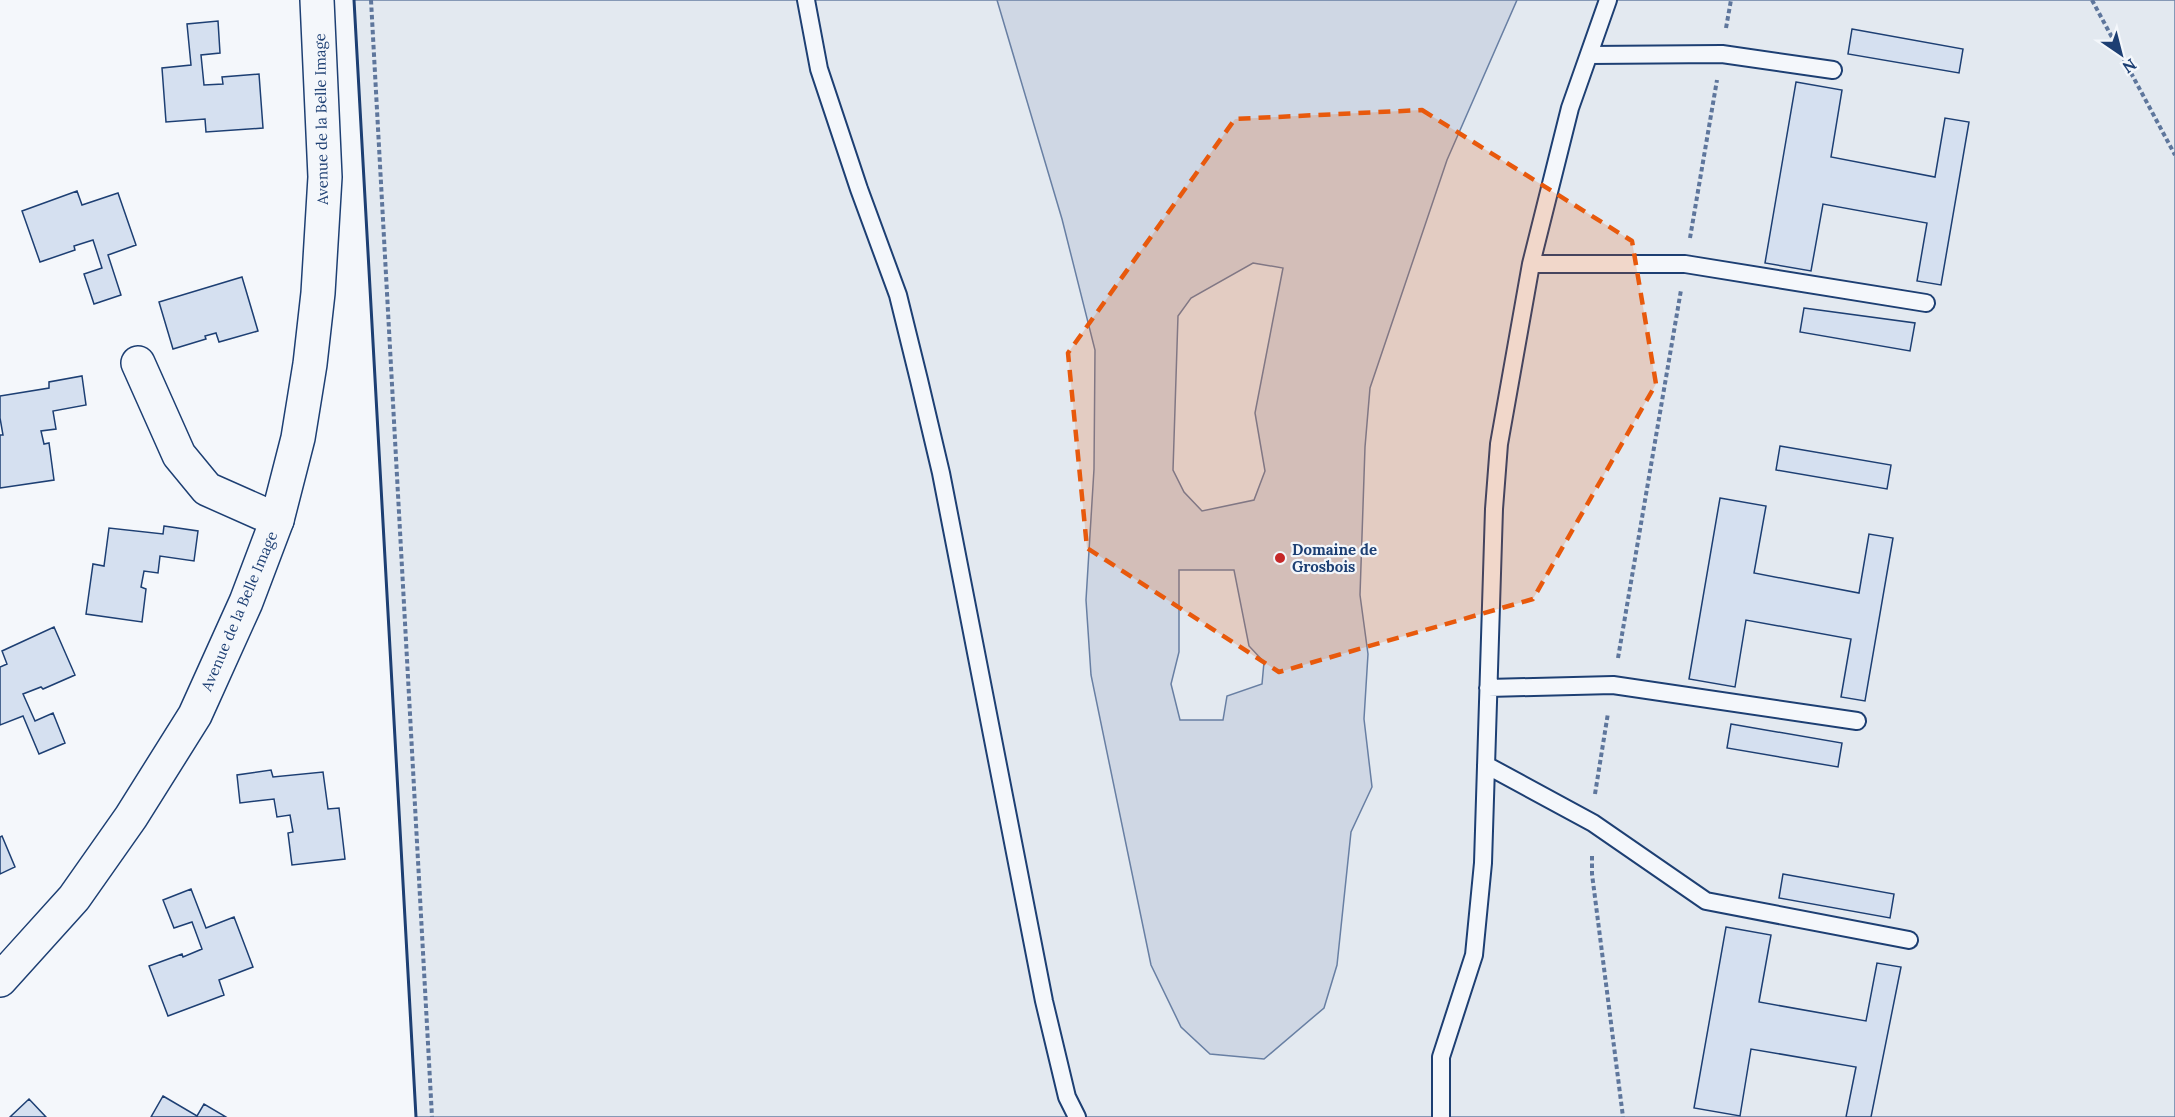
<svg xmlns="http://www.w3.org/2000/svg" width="2175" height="1117" font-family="Lora,serif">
<rect width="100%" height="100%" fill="#f4f7fb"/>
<path fill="#e3e9f0" stroke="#687fa3" stroke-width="1.5" d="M 354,0 L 2175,0 L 2175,1117 L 416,1117 Z"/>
<path fill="#cfd7e4" stroke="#687fa3" stroke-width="1.5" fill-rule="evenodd" d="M 997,0 L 1517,0 L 1447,160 L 1370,388 L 1365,447 L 1360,595 L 1368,654 L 1364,719 L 1372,787 L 1351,832 L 1337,965 L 1324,1008 L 1264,1059 L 1210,1054 L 1181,1027 L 1151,965 L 1091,675 L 1086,600 L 1094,469 L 1095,350 L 1062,219 ZM 1253,263 L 1283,268 L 1255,413 L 1265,471 L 1254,500 L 1202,511 L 1184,492 L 1173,470 L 1178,316 L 1191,298 ZM 1179,570 L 1234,570 L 1249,646 L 1264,662 L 1262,684 L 1227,696 L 1223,720 L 1180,720 L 1171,684 L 1179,652 Z"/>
<path fill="#d5e0f0" stroke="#1d3f73" stroke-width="1.5" d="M 218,21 L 220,53 L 201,55 L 204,85 L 223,84 L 222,77 L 259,74 L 263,128 L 206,132 L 205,119 L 166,122 L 162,68 L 191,65 L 187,24 Z
M 1852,29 L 1963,49 L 1959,73 L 1848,54 Z
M 1796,82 L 1842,90 L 1831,157 L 1935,177 L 1945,118 L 1969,122 L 1941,285 L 1917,281 L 1927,223 L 1823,204 L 1811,271 L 1765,263 Z
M 77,191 L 82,205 L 118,193 L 136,245 L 108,255 L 121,295 L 94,304 L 84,274 L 102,268 L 93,240 L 74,246 L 75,250 L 40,262 L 22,211 Z
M 242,277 L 258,331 L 219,342 L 216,333 L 205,336 L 206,339 L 173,349 L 159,302 Z
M 1804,308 L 1915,323 L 1910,351 L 1800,332 Z
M 82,376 L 86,405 L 53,411 L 56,429 L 41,431 L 44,444 L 49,443 L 54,480 L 0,488 L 0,435 L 3,435 L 0,418 L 0,396 L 49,388 L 49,382 Z
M 1780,446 L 1891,465 L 1887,489 L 1776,470 Z
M 1720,498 L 1766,506 L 1754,573 L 1859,593 L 1869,534 L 1893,538 L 1865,701 L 1841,697 L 1851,639 L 1746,620 L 1735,687 L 1689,679 Z
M 164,526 L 198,531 L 194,561 L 160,556 L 158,573 L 144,571 L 141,587 L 146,589 L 142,622 L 86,614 L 93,564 L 104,566 L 109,528 L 163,534 Z
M 54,627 L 75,675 L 43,689 L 41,687 L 23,694 L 35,721 L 53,713 L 65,743 L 39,754 L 23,716 L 0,725 L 0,667 L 7,664 L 2,651 Z
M 1731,724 L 1842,743 L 1838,767 L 1727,748 Z
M 271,770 L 273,777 L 323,772 L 328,809 L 339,808 L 345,859 L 292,865 L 288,833 L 293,832 L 290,815 L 277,817 L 274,799 L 240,803 L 237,775 Z
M 2,836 L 15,867 L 0,874 L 0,837 Z
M 1783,874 L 1894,894 L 1890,918 L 1779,898 Z
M 191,889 L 206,928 L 234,917 L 253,967 L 219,980 L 224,995 L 168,1016 L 149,966 L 182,954 L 183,957 L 202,949 L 192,922 L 174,928 L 163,900 Z
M 1726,927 L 1771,935 L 1759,1002 L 1866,1021 L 1877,963 L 1901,967 L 1871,1117 L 1846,1117 L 1856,1067 L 1751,1049 L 1740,1116 L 1694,1108 Z
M 163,1096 L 197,1116 L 204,1104 L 226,1117 L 151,1117 Z
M 29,1099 L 46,1117 L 10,1117 Z"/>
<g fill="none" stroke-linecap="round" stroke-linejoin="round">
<g stroke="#1d3f73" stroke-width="20">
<path id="service" d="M 806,0 L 819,69 L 859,189 L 898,295 L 919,380 L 941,473 L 1044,1001 L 1067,1097 L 1077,1117
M 1589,55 L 1722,54 L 1833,70
M 1531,264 L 1685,264 L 1926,303
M 1488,688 L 1613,685 L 1857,721
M 1486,765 L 1593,823 L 1706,901 L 1909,940
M 1441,1117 L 1441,1057 L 1474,955 L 1483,863 L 1494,509 L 1499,444 L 1531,264 L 1570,108 L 1608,0"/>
</g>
<g stroke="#1d3f73" stroke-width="36">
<path id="minor" d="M 138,363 L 179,455 L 207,489 L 277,520"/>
</g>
<g stroke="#1d3f73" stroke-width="36">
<path id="tertiary" d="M 0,980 L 74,898 L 131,817 L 195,715 L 246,602 L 277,520 L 298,438 L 310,364 L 318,293 L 325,177 L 317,0"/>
</g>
<path stroke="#5e769c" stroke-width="4" stroke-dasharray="4.5 3" stroke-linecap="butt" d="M 371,0 L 432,1117
M 2092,0 L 2175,155
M 1726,28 L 1731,0
M 1690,238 L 1717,80
M 1618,658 L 1681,290
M 1595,794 L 1608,713
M 1592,856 L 1592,874 L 1623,1117"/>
<use href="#service" stroke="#f4f7fb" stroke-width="16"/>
<use href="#minor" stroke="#f4f7fb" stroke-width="33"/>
<use href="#tertiary" stroke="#f4f7fb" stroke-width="33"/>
<path stroke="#1d3f73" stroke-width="3" d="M 354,0 L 416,1117"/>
</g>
<path fill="#e8590c" fill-opacity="0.2" stroke="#e8590c" stroke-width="4.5" stroke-dasharray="12 8" stroke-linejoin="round" d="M 1422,110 L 1632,241 L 1656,384 L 1533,599 L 1279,672 L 1087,548 L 1068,353 L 1235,119 Z"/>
<circle fill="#c62828" stroke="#f4f7fb" stroke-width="2" cx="1280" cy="558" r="6"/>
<g text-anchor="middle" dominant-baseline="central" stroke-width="4.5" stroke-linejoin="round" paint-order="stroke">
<g font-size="15" fill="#1d3f73" stroke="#f4f7fb">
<text transform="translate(321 119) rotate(-91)">Avenue de la Belle Image</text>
<text transform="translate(239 611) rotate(-67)">Avenue de la Belle Image</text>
</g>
<g font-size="15" font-weight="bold" fill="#1d3f73" stroke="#f4f7fb" text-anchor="start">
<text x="1292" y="549">Domaine de<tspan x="1292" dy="17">Grosbois</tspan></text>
</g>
</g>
<g transform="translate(2121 54) rotate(145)" stroke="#f4f7fb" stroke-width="4.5" paint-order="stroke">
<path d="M0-4.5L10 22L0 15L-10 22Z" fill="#1d3f73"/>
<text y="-9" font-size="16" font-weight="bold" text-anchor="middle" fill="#1d3f73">N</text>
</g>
</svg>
